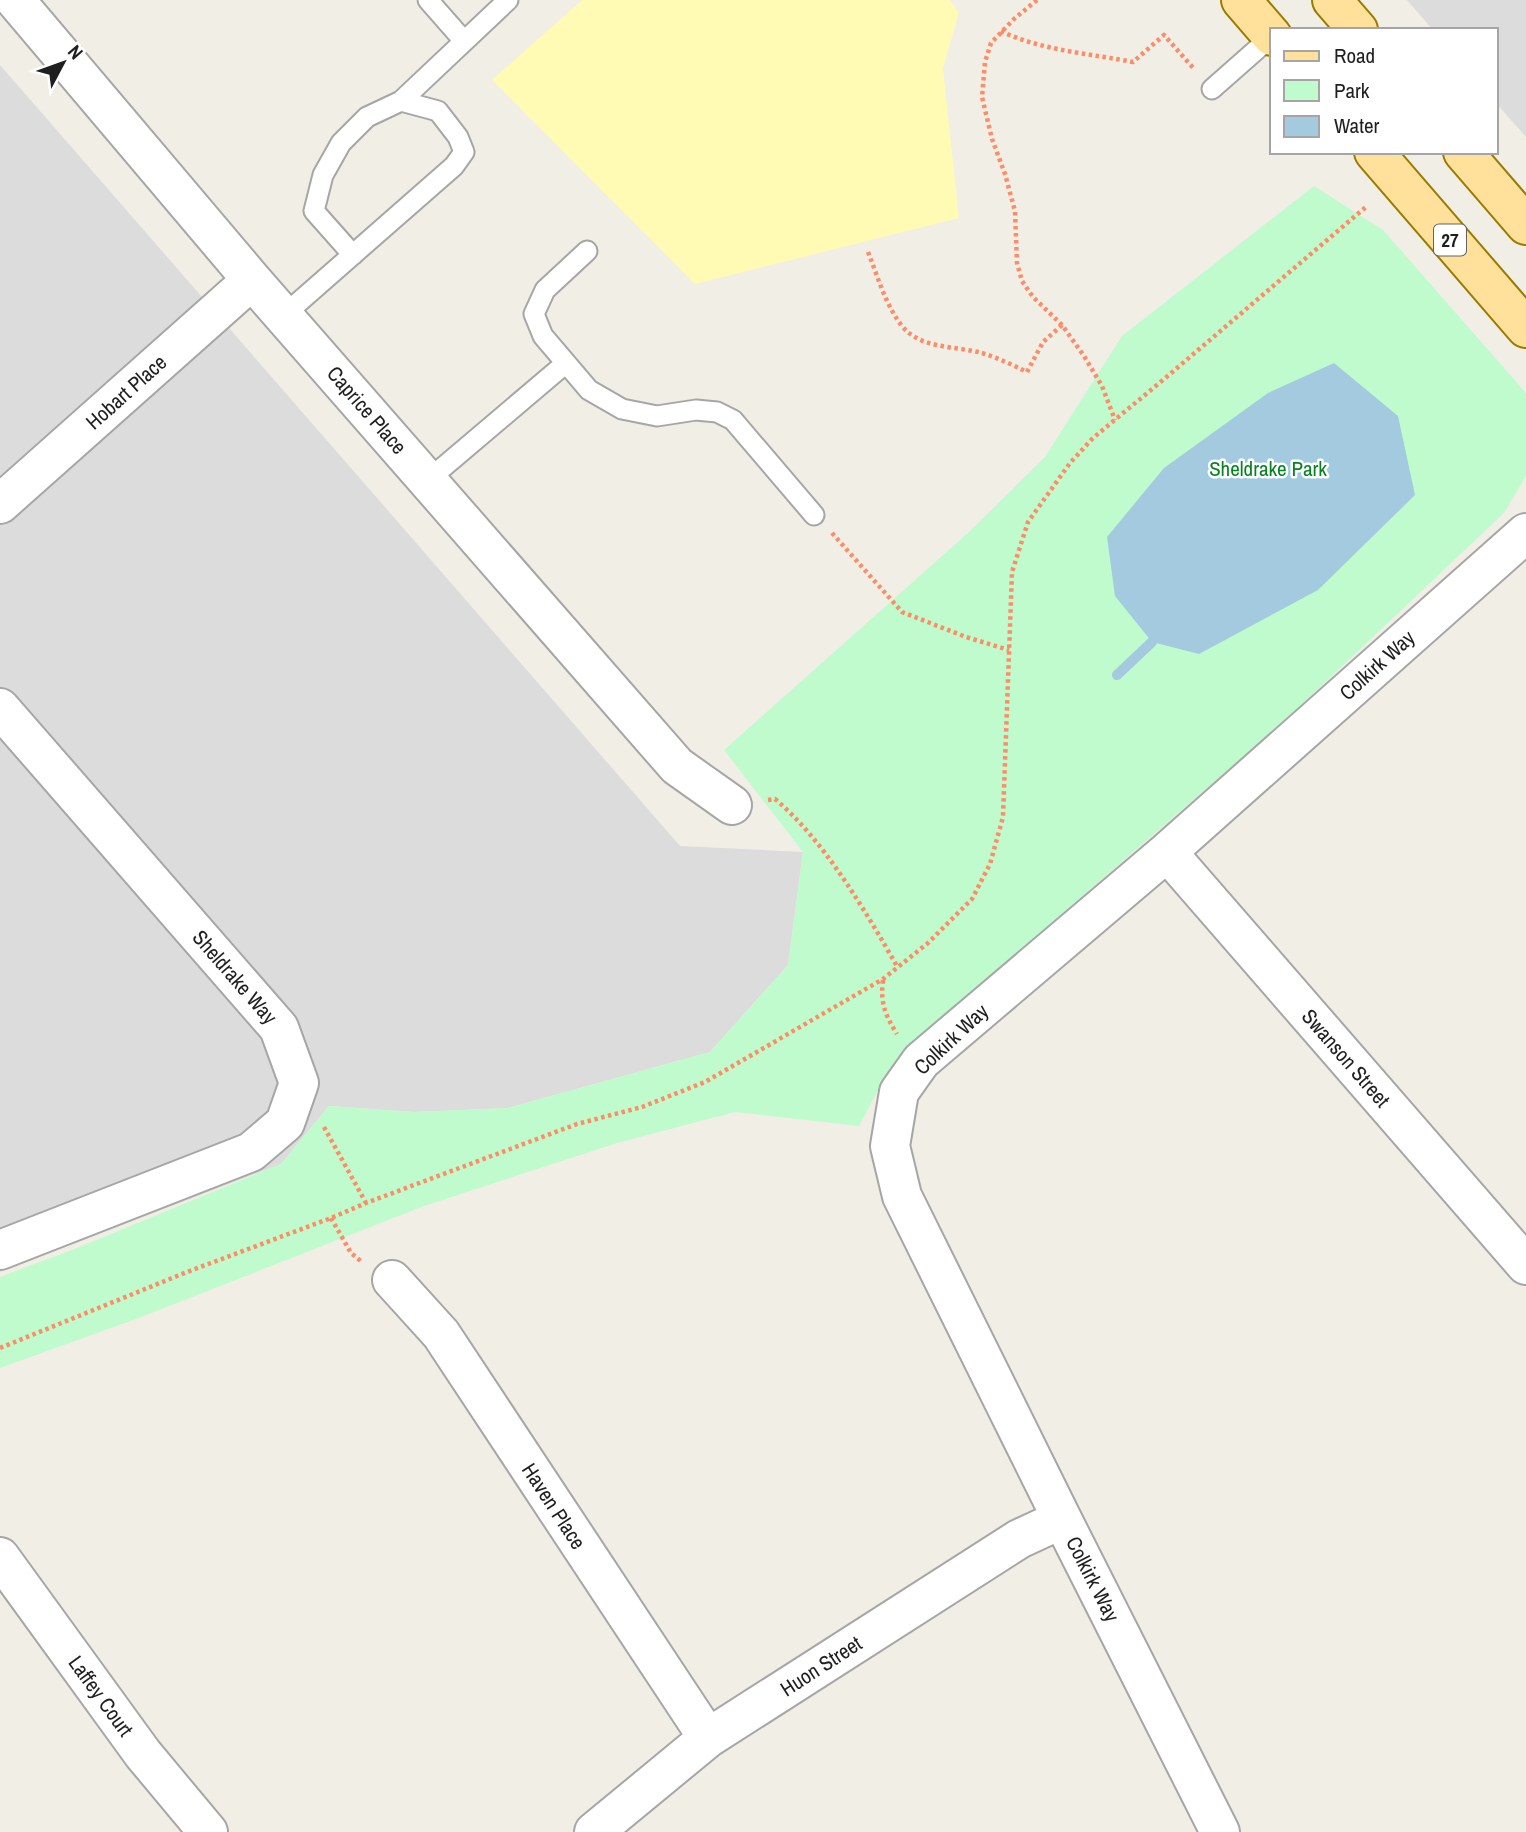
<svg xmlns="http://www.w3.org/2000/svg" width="1526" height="1832" font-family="'Archivo Narrow',sans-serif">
<rect width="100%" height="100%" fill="#f0eee5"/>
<path fill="#dddcdc" d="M 1407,0 L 1526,0 L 1526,137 L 1496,103 L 1496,30 L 1433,30 Z
M 0,65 L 680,846 L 803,852 L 788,965 L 710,1052 L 508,1108 L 415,1112 L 329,1106 L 281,1164 L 0,1272 Z"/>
<path fill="#fffab4" d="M 582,0 L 950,0 L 959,13 L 943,68 L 959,218 L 695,284 L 492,80 Z"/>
<path fill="#c0fbcd" d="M 1314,186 L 1383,230 L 1526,393 L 1526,476 L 1504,513 L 1282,723 L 914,1042 L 884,1079 L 859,1126 L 735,1112 L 617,1143 L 424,1206 L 136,1319 L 0,1368 L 0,1277 L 77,1248 L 281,1164 L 329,1106 L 415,1112 L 508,1108 L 710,1052 L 788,965 L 803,852 L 724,750 L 968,533 L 1045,457 L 1122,336 Z"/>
<path fill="#a3cadf" d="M 1334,363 L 1398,416 L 1415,495 L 1318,590 L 1199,654 L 1152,642 L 1115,596 L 1107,537 L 1164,468 L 1268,393 Z"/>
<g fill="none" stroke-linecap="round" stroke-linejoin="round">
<path stroke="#a3cadf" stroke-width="10" d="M 1117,675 L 1152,642"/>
<g stroke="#a6a6a6" stroke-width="23">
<path id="lane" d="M 428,0 L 464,41
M 1212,89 L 1272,36
M 587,251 L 545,290 L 534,314 L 543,336 L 589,390 L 622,409 L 657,416 L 696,410 L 717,412 L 733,420 L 814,515
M 353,255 L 314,211 L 323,175 L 341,143 L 367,117 L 401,101 L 508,0
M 284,315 L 454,166 L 464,152 L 458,137 L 438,111 L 401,101
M 428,480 L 566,363"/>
</g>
<g stroke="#a6a6a6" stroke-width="42">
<path id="street" d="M 15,0 L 252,280 L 677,766 L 732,805
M 0,504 L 252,280
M 0,708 L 279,1028 L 299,1083 L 285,1123 L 251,1152 L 0,1250
M 1167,852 L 1526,1265
M 392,1280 L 441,1334 L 708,1738
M 0,1557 L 143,1754 L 208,1832
M 594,1832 L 708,1738 L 1019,1539 L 1062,1519
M 1220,1832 L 1062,1519 L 902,1196 L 890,1146 L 899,1092 L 921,1061 L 1167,852 L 1526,533"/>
</g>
<g stroke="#9a7b00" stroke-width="42">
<path id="primary" d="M 1241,0 L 1272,36
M 1332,0 L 1358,30
M 1374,152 L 1526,328
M 1463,152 L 1526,225"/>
</g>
<path stroke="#ff8b67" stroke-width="4.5" stroke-dasharray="3.5 3.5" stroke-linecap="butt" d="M 1037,0 L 1014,19 L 991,43 L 985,62 L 982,97 L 992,139 L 1005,174 L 1015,211 L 1017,263 L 1022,281 L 1033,297 L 1062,325 L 1084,356 L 1102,386 L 1115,420
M 1001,31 C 1039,50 1092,54 1133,62 L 1164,35 L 1195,70
M 868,252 C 878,277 885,304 902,326 C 920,349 956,346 982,353 C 998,358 1013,365 1027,372 L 1043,342 L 1062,325
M 832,533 L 902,612 L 966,637 L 1009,650
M 768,800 L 775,799 C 824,840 866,912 898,968
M 883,980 C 880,1002 885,1015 897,1034
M 324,1127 L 366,1203
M 331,1218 L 351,1253 L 362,1262
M 0,1348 L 187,1272 L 331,1218 L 366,1203 L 577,1124 L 642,1107 L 705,1082 L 883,979 L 928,943 L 972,899 L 990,864 L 1003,817 L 1012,572 L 1028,522 L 1070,463 L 1093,438 L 1163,380 L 1367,206"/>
<use href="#lane" stroke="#fff" stroke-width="19"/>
<use href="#street" stroke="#fff" stroke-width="38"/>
<use href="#primary" stroke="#ffe19b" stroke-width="38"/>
</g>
<g text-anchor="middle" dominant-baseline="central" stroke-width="5" stroke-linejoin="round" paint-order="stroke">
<rect fill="#fff" stroke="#626262" stroke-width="2" x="1434" y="224.5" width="32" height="31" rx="5"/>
<g font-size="19" font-weight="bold" fill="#1f1f1f">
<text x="1450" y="240">27</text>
</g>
<g font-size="21" fill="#1f1f1f" stroke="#fff">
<text transform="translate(126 392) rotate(-42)">Hobart Place</text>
<text transform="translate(367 410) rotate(49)">Caprice Place</text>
<text transform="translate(1377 665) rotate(-42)">Colkirk Way</text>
<text transform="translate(235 977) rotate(49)">Sheldrake Way</text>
<text transform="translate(951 1039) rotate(-43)">Colkirk Way</text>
<text transform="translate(1346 1058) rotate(49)">Swanson Street</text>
<text transform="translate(554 1506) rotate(57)">Haven Place</text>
<text transform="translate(1093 1579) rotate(63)">Colkirk Way</text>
<text transform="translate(821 1666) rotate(-33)">Huon Street</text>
<text transform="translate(101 1696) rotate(54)">Laffey Court</text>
</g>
<g font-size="21" fill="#078222" stroke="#fff">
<text x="1268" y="468">Sheldrake Park</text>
</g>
</g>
<rect x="1270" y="28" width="228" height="126" fill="#ffffff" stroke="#a5a5a5" stroke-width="2"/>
<rect x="1284" y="51" width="35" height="10" fill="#ffe19b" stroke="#a5a5a5" stroke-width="2"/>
<text x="1334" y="63" font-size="21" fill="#1f1f1f">Road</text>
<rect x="1284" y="80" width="35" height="21" fill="#c0fbcd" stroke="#a5a5a5" stroke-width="2"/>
<text x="1334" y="98" font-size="21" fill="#1f1f1f">Park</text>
<rect x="1284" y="116" width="35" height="21" fill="#a3cadf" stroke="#a5a5a5" stroke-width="2"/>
<text x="1334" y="133" font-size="21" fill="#1f1f1f">Water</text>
<g transform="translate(63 63) rotate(49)" stroke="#ffffff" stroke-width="5" paint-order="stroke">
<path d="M0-5L12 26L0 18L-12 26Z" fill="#1f1f1f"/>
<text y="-10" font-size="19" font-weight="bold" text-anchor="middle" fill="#1f1f1f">N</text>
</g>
</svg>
